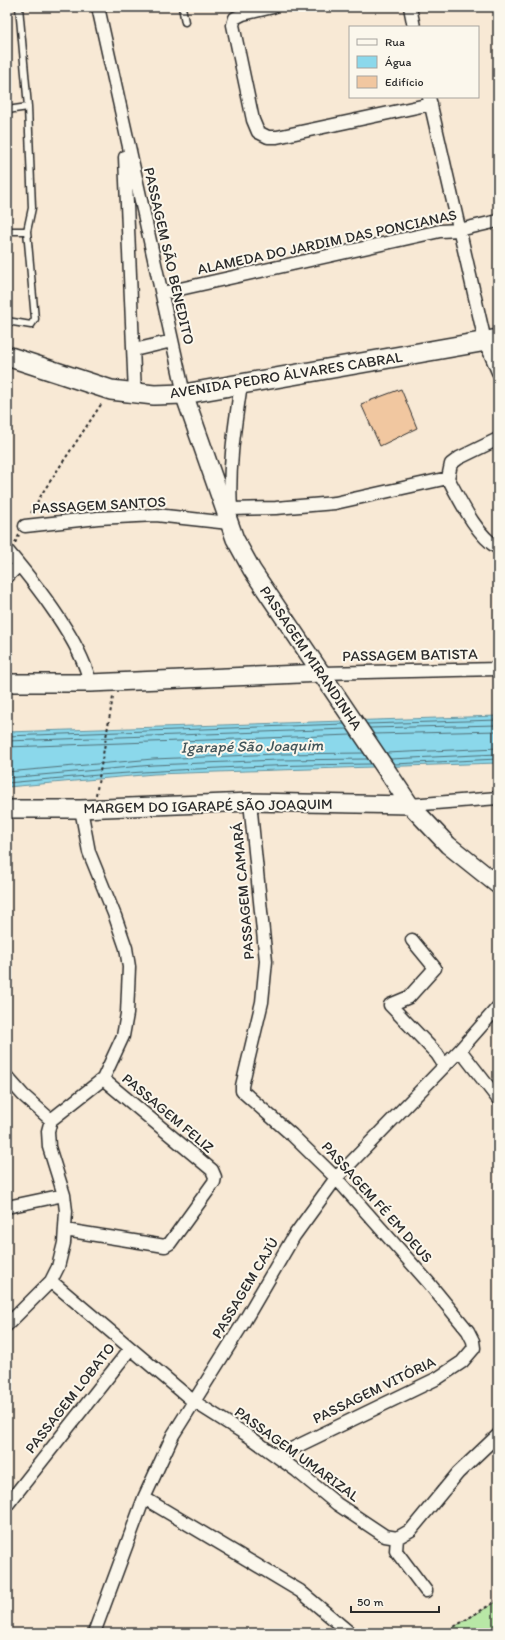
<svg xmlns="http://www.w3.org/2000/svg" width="505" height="1640" font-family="Itim,sans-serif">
<rect width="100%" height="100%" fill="#f8e9d5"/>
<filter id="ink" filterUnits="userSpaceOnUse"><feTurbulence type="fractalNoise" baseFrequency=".025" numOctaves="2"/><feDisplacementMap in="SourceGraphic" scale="8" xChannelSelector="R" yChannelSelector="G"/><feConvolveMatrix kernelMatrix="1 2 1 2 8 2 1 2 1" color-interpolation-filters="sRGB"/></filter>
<g filter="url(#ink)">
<path fill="#b8e7a6" stroke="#728968" d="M 498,1601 L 498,1633 L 444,1633 Z"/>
<path fill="#8bd8eb" stroke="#65939e" d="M 498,716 L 498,763 L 154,774 L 7,787 L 7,732 Z"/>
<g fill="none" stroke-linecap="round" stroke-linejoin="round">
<path stroke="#517078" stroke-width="1" d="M 367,724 L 498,720
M 370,728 L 498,725
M 374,734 L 498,731
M 7,736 L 344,724
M 7,741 L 348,729
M 7,747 L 352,735
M 386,753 L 498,748
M 390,759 L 498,754
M 394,764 L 498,759
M 7,772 L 153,759 L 278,754 L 364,753
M 7,778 L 153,765 L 278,760 L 368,759
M 7,783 C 128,771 249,765 371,764"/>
</g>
<path fill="#f1c7a0" stroke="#2b2b2b" d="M 401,389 L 417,428 L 380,446 L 361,404 Z"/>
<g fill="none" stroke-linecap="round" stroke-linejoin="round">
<g stroke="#2b2b2b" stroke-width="9">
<path id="lane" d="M 182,7 L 185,22
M 7,110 L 28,107
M 7,231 L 27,231 L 32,208 L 28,107 L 19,7
M 7,321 L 31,325 L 35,319 L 27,231"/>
</g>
<g stroke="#2b2b2b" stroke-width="15">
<path id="street" d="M 98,7 L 184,394
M 273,7 L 243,14 L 235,18 L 233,25 L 253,120 L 258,132 L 268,137 L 277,137 L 431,104
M 410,7 L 414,27
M 429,97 L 485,341 L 498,372
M 125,157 L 135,394
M 162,293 L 440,231 L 459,230 L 498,221
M 134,350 L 172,341
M 498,439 L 459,458 L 451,464 L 448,478 C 460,500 476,535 498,548
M 231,509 C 228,467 235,425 241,384
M 25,526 L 98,518 L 156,515 L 229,523 L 231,509 L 276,508 L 335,503 L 448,478
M 7,550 C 34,582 82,643 90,683
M 7,577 L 19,565
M 322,673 L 498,669
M 250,802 L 266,961 L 262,1002 L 242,1086 L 242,1091 L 292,1135 L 336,1178 L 428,1282 L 468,1331 L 473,1341 L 474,1348 L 462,1362 L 438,1378 L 277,1456
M 410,805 L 498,798
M 412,940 L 435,968 L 409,997 L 390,1005 L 437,1054 L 444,1065
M 460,1050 L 498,1099
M 7,1077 L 23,1095 L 51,1120
M 7,1207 L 64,1195
M 65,1230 L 165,1246 L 170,1243 L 214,1182 L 215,1177 L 212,1170 L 103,1079
M 51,1281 L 193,1401 L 250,1437 L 297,1471 L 337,1504 L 385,1536 L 397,1538 L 411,1530 L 458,1473 L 498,1435
M 7,1325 L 51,1281 L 58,1267 L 64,1243 L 66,1211 L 64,1195 L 49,1147 L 48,1131 L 51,1120 L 103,1079 L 123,1036 L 127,1014 L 129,967 L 126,948 L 115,916 L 89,852 L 81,809
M 144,1498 L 300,1591 L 350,1633
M 7,1505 L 130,1349
M 397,1538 L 396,1551 L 426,1591
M 94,1633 L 144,1498 L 173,1435 L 242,1325 L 294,1236 L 336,1178 L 460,1050 L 498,1007"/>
</g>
<g stroke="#2b2b2b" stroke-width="20">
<path id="secondary" d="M 184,394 L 235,539 L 252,570 L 410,805 L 448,845 L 498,885
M 7,683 L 90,683 L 322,673
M 7,809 L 81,809 L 250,802 L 410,805"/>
</g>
<g stroke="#2b2b2b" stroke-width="22">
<path id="primary" d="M 7,356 L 111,390 L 154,395 L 184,394 L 498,339"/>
</g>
<path stroke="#2b2b2b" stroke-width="2" stroke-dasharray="3 3" stroke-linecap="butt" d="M 31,513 L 43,492 L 102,403
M 15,543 L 19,535
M 96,795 L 113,697
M 444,1633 L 498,1600"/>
<use href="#lane" stroke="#fbf7ec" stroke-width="6"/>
<use href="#street" stroke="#fbf7ec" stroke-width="12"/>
<use href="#secondary" stroke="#fbf7ec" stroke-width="17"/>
<use href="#primary" stroke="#fbf7ec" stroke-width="19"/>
</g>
</g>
<g text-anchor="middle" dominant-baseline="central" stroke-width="4" stroke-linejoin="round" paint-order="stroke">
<g font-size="15" fill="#2b2b2b" stroke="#fbf7ec">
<text transform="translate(327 242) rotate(-12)">ALAMEDA DO JARDIM DAS PONCIANAS</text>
<text transform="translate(169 256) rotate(77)">PASSAGEM SÃO BENEDITO</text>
<text transform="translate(286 375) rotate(-9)">AVENIDA PEDRO ÁLVARES CABRAL</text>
<text transform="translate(99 505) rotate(-3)">PASSAGEM SANTOS</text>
<text transform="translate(410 655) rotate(-1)">PASSAGEM BATISTA</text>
<text transform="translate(311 658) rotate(56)">PASSAGEM MIRANDINHA</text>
<text transform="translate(208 806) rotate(-1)">MARGEM DO IGARAPÉ SÃO JOAQUIM</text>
<text transform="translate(243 891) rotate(-95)">PASSAGEM CAMARÁ</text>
<text transform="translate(168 1113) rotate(40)">PASSAGEM FELIZ</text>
<text transform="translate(377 1202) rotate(48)">PASSAGEM FÉ EM DEUS</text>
<text transform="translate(245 1288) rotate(-59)">PASSAGEM CAJÚ</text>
<text transform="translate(374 1390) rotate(-26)">PASSAGEM VITÓRIA</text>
<text transform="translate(70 1398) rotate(-52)">PASSAGEM LOBATO</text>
<text transform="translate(297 1454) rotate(36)">PASSAGEM UMARIZAL</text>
</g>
<g font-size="16" font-style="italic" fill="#43565b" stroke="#fbf7ec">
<text transform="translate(252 746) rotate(-1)">Igarapé São Joaquim</text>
</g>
</g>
<rect width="505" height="1640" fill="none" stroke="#fbf7ec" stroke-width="24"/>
<rect x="12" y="12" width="481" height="1616" fill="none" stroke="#2b2b2b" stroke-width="1.5" filter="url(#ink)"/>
<rect x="349" y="26" width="130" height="72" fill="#fbf7ec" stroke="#a8a59f"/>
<rect x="357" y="39" width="20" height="6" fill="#fbf7ec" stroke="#a8a59f"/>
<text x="385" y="46" font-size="12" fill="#2b2b2b">Rua</text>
<rect x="357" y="56" width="20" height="12" fill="#8bd8eb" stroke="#a8a59f"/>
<text x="385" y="66" font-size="12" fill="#2b2b2b">Água</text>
<rect x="357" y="76" width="20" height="12" fill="#f1c7a0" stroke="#a8a59f"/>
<text x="385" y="86" font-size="12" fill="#2b2b2b">Edifício</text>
<path d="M351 1606v6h88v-6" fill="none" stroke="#2b2b2b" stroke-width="2"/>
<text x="357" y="1606" font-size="12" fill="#2b2b2b" stroke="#fbf7ec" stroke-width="3" paint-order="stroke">50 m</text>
</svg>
